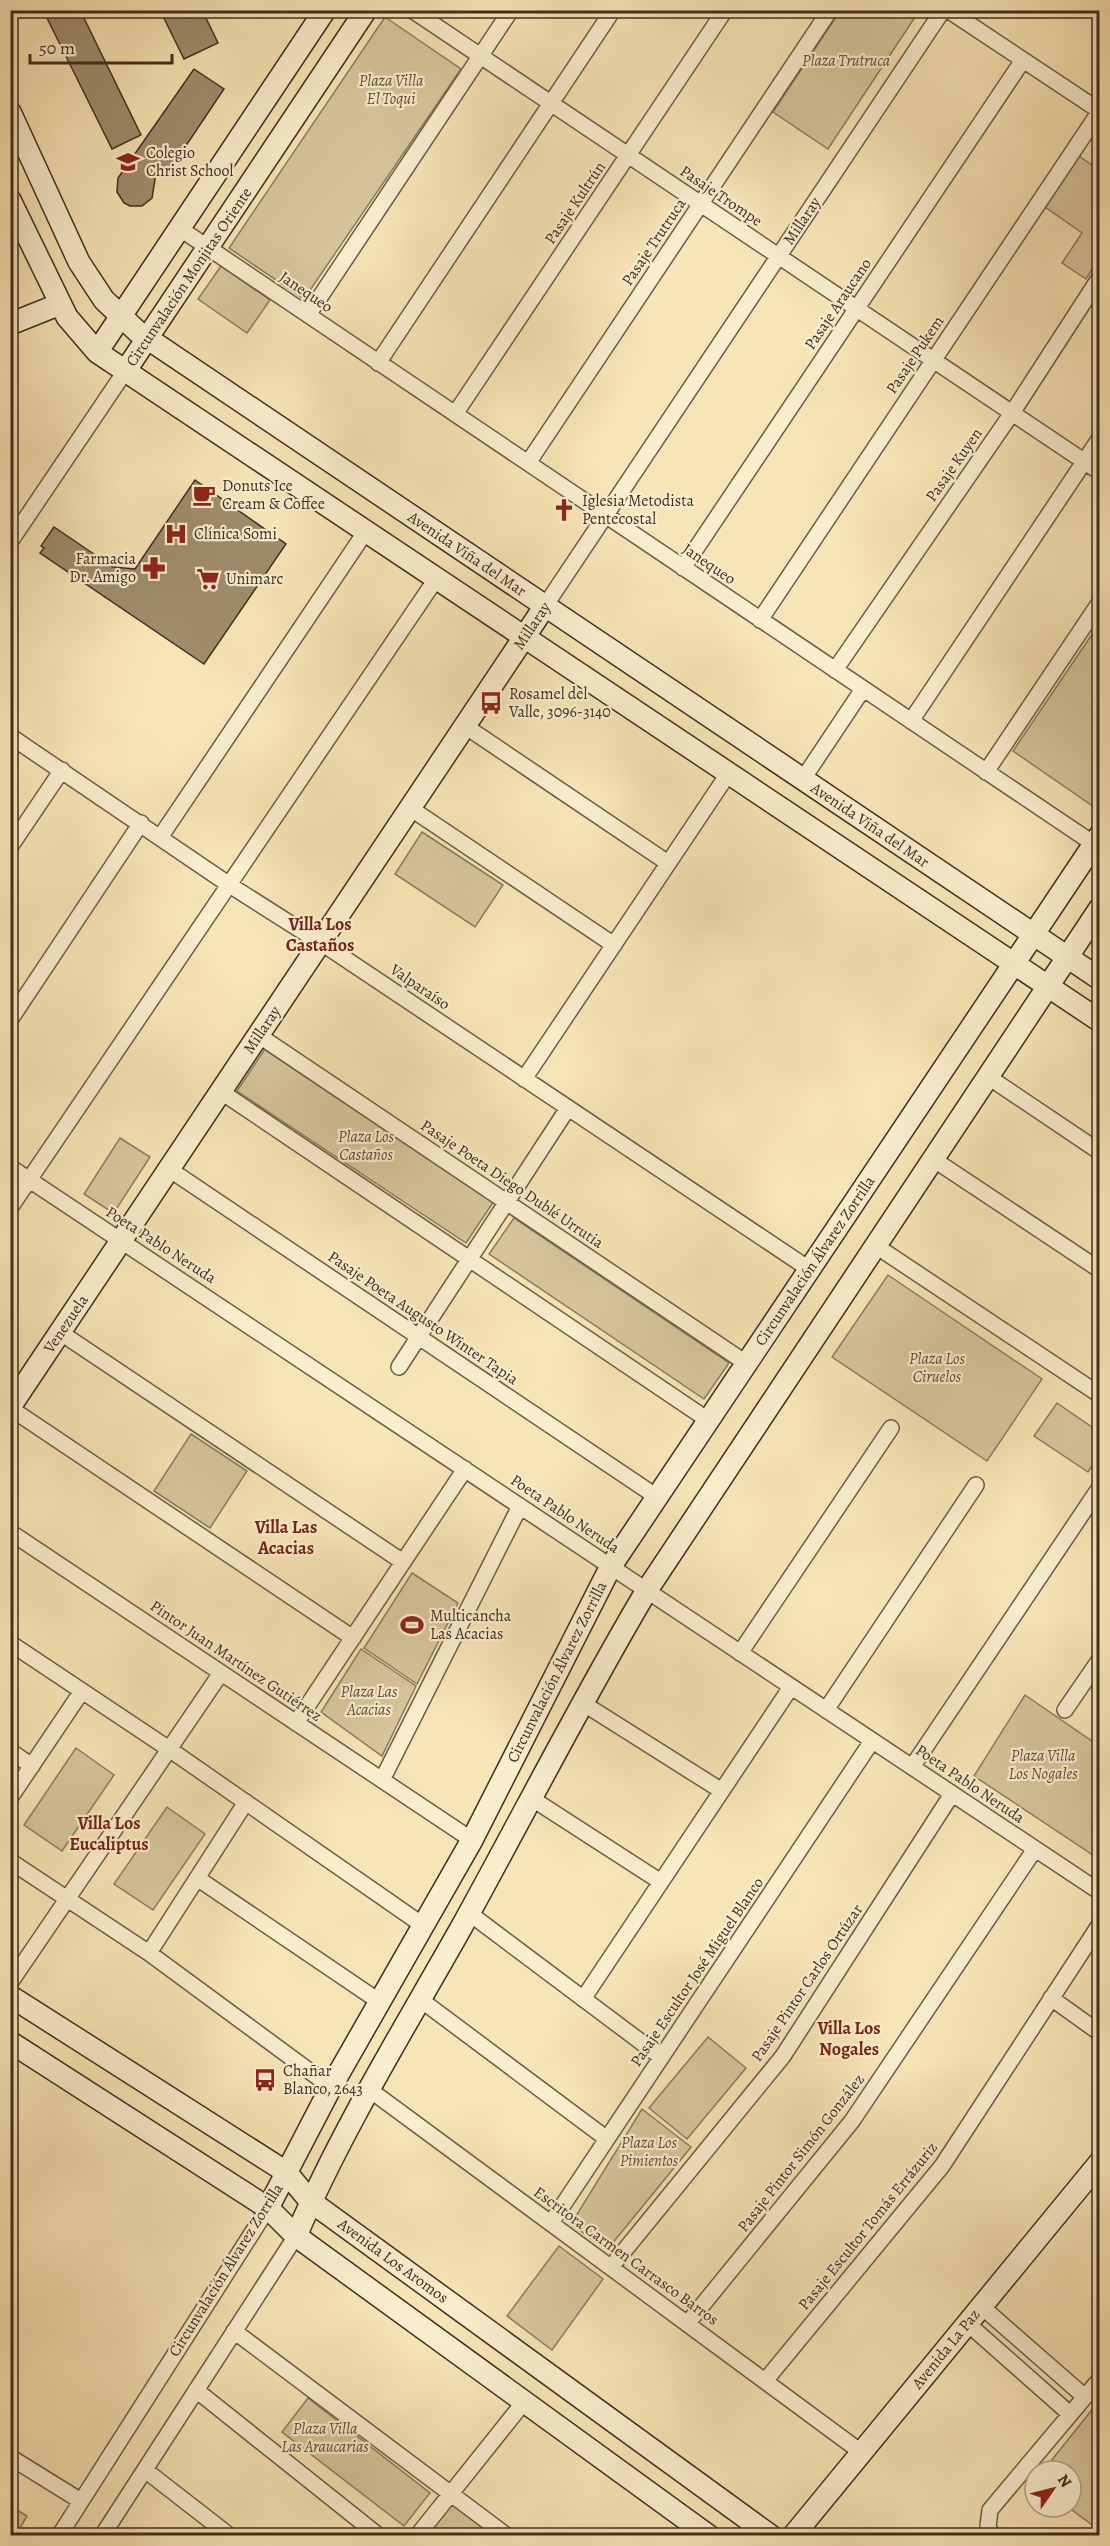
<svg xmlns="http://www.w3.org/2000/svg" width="1110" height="2546" font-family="Alegreya,serif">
<rect width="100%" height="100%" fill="#f8e5b5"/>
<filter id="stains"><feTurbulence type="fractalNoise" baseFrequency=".00333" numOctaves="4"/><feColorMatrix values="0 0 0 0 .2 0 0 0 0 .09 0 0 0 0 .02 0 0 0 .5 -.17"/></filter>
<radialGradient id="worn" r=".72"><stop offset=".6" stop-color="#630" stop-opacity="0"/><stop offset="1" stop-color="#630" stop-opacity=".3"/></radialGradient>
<path fill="#d8c69c" stroke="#8b7a5f" stroke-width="1.5" d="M 840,11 L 919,11 L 828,149 L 773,112 Z
M 385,17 L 461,69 L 304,299 L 229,248 Z
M 1079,156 L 1099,170 L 1099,258 L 1086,279 L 1062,263 L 1082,233 L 1045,207 Z
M 221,266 L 270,300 L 247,333 L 198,299 Z
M 1099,624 L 1100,805 L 1097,809 L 1013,751 Z
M 422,832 L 503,885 L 475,927 L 395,874 Z
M 265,1049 L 494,1201 L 466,1243 L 237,1091 Z
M 120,1138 L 150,1157 L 117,1208 L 110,1211 L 84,1194 Z
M 514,1218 L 729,1363 L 704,1399 L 489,1254 Z
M 888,1275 L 1042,1379 L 987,1461 L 832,1357 Z
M 1057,1403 L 1099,1432 L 1099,1455 L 1088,1472 L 1034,1436 Z
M 191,1434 L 247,1471 L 210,1528 L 154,1491 Z
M 412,1573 L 458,1603 L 417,1684 L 364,1648 Z
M 361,1649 L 416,1686 L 382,1756 L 321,1712 Z
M 1025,1695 L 1099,1746 L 1099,1859 L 974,1776 Z
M 76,1748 L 114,1775 L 62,1851 L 24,1825 Z
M 167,1807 L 205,1834 L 153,1910 L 114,1884 Z
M 708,2037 L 746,2068 L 687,2139 L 649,2108 Z
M 642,2109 L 691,2147 L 607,2250 L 571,2224 Z
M 559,2246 L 603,2279 L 552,2350 L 507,2316 Z
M 308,2398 L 430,2493 L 404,2526 L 282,2432 Z
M 1099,2401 L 1099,2530 L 1068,2507 L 1071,2507 L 1071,2471 L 1043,2471 Z
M 454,2500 L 498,2536 L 426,2536 Z
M 10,2506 L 27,2516 L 16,2535 L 11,2535 Z"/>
<path fill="#9f8d6e" stroke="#3e2e22" stroke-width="1.5" d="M 43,10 L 80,10 L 141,135 L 112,149 Z
M 160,10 L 202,10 L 218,43 L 184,59 Z
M 194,69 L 224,89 L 167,174 L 157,167 L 152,198 L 142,206 L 130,206 L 124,203 L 117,192 L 118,178 Z
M 195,480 L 286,544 L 204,664 L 40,553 L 44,548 L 41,546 L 54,527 L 113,567 L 135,569 Z"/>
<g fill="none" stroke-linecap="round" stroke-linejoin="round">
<g stroke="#6c5c47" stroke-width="18">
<path id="street" d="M 412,10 L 1100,472
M 948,10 L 1100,111
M 179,228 L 1100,848
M 308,315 L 511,10
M 378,363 L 613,10
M 455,414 L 725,10
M 528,463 L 830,10
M 10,542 L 126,370
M 683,568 L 1023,60
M 545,606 L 943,10
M 760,620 L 1100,111
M 835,670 L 1012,413 L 1100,277
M 911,721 L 1100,438
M 465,726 L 668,863
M 10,736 L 228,884 L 335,952 L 809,1269
M 986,772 L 1100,602
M 803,779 L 863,689
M 410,808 L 614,945
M 161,836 L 366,531
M 10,847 L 62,770
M 10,1020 L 141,823
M 258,1035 L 746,1363
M 987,1076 L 1100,1152
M 524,1079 L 728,774
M 220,1091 L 708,1420
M 933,1159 L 1100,1270
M 10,1167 L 1100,1892
M 169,1169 L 657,1497
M 10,1208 L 436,579
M 876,1246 L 1100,1395
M 61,1333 L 403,1562
M 399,1367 L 568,1108
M 10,1408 L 353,1638
M 10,1532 L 472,1840
M 10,1643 L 169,1749 L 424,1926
M 740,1653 L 891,1428
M 581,1702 L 722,1791
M 826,1710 L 976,1485
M 1065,1710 L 1100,1659
M 296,1723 L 465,1469
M 10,1751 L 32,1766
M 912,1767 L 1100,1487
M 382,1780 L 520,1506
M 10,1798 L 82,1691
M 531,1798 L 661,1882
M 10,1861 L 149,1953 L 331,2087
M 197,1878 L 380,2002
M 469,1913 L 661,2057
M 149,1953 L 246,1802
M 10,1983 L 221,1673
M 1051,1998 L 1100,2033
M 583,1999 L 791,1687
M 421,2000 L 607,2139
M 370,2090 L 861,2452
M 551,2223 L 872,1741
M 611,2267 L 783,2056 L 952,1794
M 981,2306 L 1085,2397
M 967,2323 L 1070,2414
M 687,2324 L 852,2121 L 1035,1849
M 234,2331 L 507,2536
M 765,2381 L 942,2166 L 1100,1924
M 196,2390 L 379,2536
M 10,2457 L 81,2501
M 145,2470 L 230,2536
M 59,2536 L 268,2208
M 102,2536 L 296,2236
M 417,2536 L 524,2402
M 992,2536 L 988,2526 L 990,2510 L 1100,2379"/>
</g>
<g stroke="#3e2e22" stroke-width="24">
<path id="secondary" d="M 10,112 L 79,262 L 104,300 L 138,332 L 1100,979
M 10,200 L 67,317 L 97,352 L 1100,1021
M 10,324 L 60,304
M 97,352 L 325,10
M 126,370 L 366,10
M 10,1407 L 545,606
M 10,1996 L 286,2172 L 310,2201 L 771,2536
M 10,2042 L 268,2208 L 296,2236 L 709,2536
M 268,2208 L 331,2087 L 472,1840 L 611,1566 L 1100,835
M 296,2236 C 342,2129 404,2029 461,1928 C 523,1816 581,1701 647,1590 L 1100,908
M 793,2536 L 1100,2162"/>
</g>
<use href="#street" stroke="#faeecf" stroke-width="15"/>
<use href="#secondary" stroke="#faeecf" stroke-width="21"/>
</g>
<defs>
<g id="school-bare" transform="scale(1.8)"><path d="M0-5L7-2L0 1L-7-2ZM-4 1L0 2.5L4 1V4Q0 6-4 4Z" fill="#8f2418" stroke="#faeecf" stroke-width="2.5" paint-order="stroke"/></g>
<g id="cafe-bare" transform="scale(1.8)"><path d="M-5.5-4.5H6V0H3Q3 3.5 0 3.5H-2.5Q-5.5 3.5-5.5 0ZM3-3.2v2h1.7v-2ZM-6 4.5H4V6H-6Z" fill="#8f2418" stroke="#faeecf" stroke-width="2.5" paint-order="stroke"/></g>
<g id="church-bare" transform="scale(1.8)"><path d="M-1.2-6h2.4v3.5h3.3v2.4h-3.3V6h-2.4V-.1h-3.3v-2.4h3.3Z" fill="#8f2418" stroke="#faeecf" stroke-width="2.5" paint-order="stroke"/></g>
<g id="hospital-bare" transform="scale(1.8)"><path d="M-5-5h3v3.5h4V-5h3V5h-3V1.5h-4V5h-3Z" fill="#8f2418" stroke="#faeecf" stroke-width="2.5" paint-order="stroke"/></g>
<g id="pharmacy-bare" transform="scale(1.8)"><path d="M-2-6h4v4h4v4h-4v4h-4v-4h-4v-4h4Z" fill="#8f2418" stroke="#faeecf" stroke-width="2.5" paint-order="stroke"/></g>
<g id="supermarket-bare" transform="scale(1.8)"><path d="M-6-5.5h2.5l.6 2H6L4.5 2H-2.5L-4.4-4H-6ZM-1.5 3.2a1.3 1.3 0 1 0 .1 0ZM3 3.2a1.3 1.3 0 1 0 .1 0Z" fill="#8f2418" stroke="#faeecf" stroke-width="2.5" paint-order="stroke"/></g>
<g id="bus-bare" transform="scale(1.8)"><path d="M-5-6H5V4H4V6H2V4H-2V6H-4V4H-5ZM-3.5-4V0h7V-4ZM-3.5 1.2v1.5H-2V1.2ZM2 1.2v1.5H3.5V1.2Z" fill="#8f2418" stroke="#faeecf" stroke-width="2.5" paint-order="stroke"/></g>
<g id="stadium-bare" transform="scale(1.8)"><path d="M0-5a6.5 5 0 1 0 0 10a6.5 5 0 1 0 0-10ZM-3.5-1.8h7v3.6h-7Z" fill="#8f2418" stroke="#faeecf" stroke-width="2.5" paint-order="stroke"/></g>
</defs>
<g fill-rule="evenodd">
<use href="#school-bare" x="128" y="162"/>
<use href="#cafe-bare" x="204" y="495"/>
<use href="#church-bare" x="564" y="510"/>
<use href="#hospital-bare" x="176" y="534"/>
<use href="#pharmacy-bare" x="154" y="568"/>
<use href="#supermarket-bare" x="208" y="579"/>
<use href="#bus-bare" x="491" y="703"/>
<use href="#stadium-bare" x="412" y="1625"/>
<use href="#bus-bare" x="265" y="2080"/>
</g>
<g text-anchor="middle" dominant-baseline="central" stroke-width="4.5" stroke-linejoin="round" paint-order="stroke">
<g font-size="16" font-style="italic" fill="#5d4c3a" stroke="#faeecf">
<text x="846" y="61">Plaza Trutruca</text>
<text x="391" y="81">Plaza Villa<tspan x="391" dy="18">El Toqui</tspan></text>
<text x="366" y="1137">Plaza Los<tspan x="366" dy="18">Castaños</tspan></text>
<text x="937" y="1359">Plaza Los<tspan x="937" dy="18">Ciruelos</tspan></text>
<text x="369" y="1692">Plaza Las<tspan x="369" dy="18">Acacias</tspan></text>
<text x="1043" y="1756">Plaza Villa<tspan x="1043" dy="18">Los Nogales</tspan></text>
<text x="649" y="2143">Plaza Los<tspan x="649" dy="18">Pimientos</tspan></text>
<text x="325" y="2429">Plaza Villa<tspan x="325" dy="18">Las Araucarias</tspan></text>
</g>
<g font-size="16" fill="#3e2e22" stroke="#faeecf" text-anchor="start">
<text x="146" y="153">Colegio<tspan x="146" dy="18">Christ School</tspan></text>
<text x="222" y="486">Donuts Ice<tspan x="222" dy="18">Cream &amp; Coffee</tspan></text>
<text x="582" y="501">Iglesia Metodista<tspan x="582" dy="18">Pentecostal</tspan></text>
<text x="194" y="534">Clínica Somi</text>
<text x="136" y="559" text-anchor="end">Farmacia<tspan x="136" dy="18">Dr. Amigo</tspan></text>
<text x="226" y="579">Unimarc</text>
<text x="509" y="694">Rosamel del<tspan x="509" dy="18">Valle, 3096-3140</tspan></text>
<text x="430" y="1616">Multicancha<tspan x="430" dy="18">Las Acacias</tspan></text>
<text x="283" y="2071">Chañar<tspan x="283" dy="18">Blanco, 2643</tspan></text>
</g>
<g font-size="16" fill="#3e2e22" stroke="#faeecf">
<text transform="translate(721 196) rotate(34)">Pasaje Trompe</text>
<text transform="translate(575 203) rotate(-56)">Pasaje Kultrún</text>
<text transform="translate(802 221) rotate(-56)">Millaray</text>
<text transform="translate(654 242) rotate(-56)">Pasaje Trutruca</text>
<text transform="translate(189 277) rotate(-56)">Circunvalación Monjitas Oriente</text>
<text transform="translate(306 292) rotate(34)">Janequeo</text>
<text transform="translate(838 304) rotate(-56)">Pasaje Araucano</text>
<text transform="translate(915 355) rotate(-56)">Pasaje Pukem</text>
<text transform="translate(954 465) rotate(-55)">Pasaje Kuyen</text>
<text transform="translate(467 554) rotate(34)">Avenida Viña del Mar</text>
<text transform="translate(709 564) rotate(34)">Janequeo</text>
<text transform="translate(532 626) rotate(-56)">Millaray</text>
<text transform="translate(870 825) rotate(34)">Avenida Viña del Mar</text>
<text transform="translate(420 987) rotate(34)">Valparaíso</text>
<text transform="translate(262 1030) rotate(-56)">Millaray</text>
<text transform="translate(512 1184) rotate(34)">Pasaje Poeta Diego Dublé Urrutia</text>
<text transform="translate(161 1245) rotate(33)">Poeta Pablo Neruda</text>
<text transform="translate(815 1261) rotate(-56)">Circunvalación Álvarez Zorrilla</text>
<text transform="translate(423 1318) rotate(34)">Pasaje Poeta Augusto Winter Tapia</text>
<text transform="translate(66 1324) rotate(-56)">Venezuela</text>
<text transform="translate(565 1514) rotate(34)">Poeta Pablo Neruda</text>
<text transform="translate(236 1661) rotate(34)">Pintor Juan Martínez Gutiérrez</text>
<text transform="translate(557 1672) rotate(-63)">Circunvalación Álvarez Zorrilla</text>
<text transform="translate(970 1784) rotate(34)">Poeta Pablo Neruda</text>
<text transform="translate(697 1972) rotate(-56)">Pasaje Escultor José Miguel Blanco</text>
<text transform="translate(807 1983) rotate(-56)">Pasaje Pintor Carlos Ortúzar</text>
<text transform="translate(801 2153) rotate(-52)">Pasaje Pintor Simón González</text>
<text transform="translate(868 2226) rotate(-51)">Pasaje Escultor Tomás Errázuriz</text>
<text transform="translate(626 2256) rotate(36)">Escritora Carmen Carrasco Barros</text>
<text transform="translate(393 2261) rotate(36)">Avenida Los Aromos</text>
<text transform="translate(226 2270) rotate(-58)">Circunvalación Álvarez Zorrilla</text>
<text transform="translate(946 2349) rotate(-51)">Avenida La Paz</text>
</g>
<g font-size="18" font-weight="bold" fill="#7a1f14" stroke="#faeecf">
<text x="320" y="924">Villa Los<tspan x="320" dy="21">Castaños</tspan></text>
<text x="286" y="1527">Villa Las<tspan x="286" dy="21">Acacias</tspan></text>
<text x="109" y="1823">Villa Los<tspan x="109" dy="21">Eucaliptus</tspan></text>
<text x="849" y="2028">Villa Los<tspan x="849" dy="21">Nogales</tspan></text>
</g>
</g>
<rect width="1110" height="2546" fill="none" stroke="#f8e5b5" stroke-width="36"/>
<rect x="12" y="12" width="1086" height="2522" fill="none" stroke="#3e2e22" stroke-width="3"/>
<rect x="18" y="18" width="1074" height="2510" fill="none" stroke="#3e2e22" stroke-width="1.5"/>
<g transform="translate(1053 2489) rotate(55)"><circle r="28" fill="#faeecf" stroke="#afa18a" stroke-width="1.5"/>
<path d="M0-4.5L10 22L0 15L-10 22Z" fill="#8f2418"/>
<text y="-9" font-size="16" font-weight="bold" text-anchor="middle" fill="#3e2e22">N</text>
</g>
<path d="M30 54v9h142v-9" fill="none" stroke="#3e2e22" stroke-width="3"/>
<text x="39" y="54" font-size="18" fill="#3e2e22" stroke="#faeecf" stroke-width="4.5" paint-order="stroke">50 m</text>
<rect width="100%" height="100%" filter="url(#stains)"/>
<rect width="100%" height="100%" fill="url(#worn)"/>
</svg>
